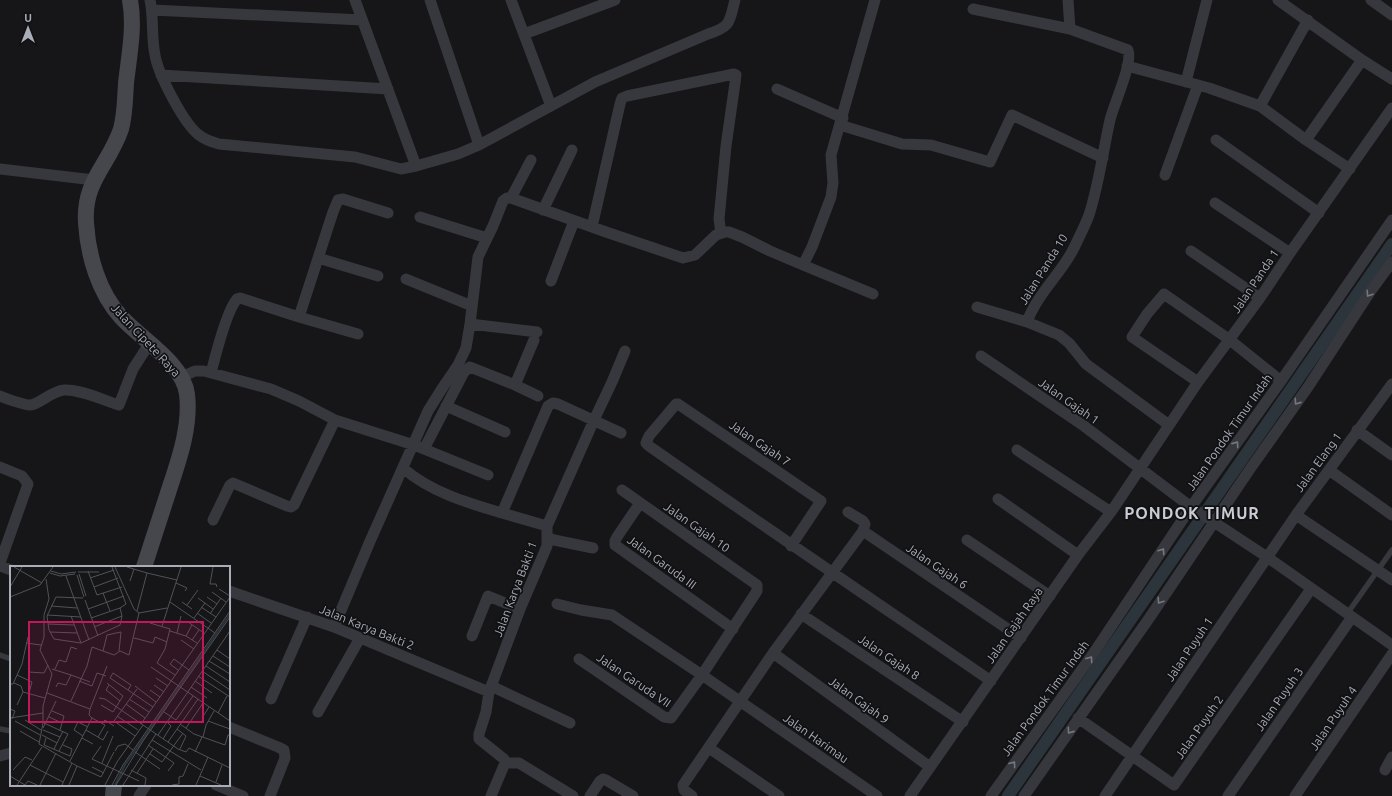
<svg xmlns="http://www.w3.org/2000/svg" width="1392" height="796" font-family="Ubuntu,sans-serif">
<rect width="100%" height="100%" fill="#161618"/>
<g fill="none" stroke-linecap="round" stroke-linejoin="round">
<path stroke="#2c353c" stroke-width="12" d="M 1008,796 L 1392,244"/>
<path stroke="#37383d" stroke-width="5.5" d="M 1347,614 L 1392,550
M 0,655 L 11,659
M 0,729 L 11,731"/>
<path stroke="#37383d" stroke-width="11" d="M 150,0 C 154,18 151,37 155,55 C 158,74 184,124 199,135 C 205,140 212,142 219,144 L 355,157 L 401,169 L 416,166 L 458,154 L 479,145 L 595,82 L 708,34 C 732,26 729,22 735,0
M 355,0 L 416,166
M 430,0 L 479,145
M 511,0 L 551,106
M 1068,0 L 1070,29
M 1278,0 L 1362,60 L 1392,79
M 1371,0 L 1392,15
M 973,9 L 1070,29 L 1128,50 C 1133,64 1114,103 1110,120 C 1103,151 1099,184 1089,215 C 1085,226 1079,237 1074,248 C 1061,274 1037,294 1027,322 L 1059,335 L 1069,343 L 1086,364 L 1169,425
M 152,10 L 362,20
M 524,34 L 615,0
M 1127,66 L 1209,88 L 1260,106 L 1306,140 L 1350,169
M 161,75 L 388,89
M 1186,82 L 1207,0
M 777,89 L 843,118
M 1260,106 L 1308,20
M 840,125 L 902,144 L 931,145 L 990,162 L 1012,115 L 1103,158
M 1216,140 L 1319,213
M 1306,140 L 1362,60
M 0,169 L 94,180
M 1165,175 L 1198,85
M 511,198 L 531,160
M 1215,203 L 1290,253
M 543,210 L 572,150
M 420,217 L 487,238
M 592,227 L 620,104 L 622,98 L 627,96 L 734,74 L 736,75 L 735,83 L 726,146 L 719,219 L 721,233
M 1191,251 L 1260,298
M 318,258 L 378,276
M 803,265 L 873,294
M 406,279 L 472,306
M 551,281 L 574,221
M 977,307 L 1027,322
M 299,317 L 358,334
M 470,324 L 537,332
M 981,356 L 1084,426 L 1191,507 L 1267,557 L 1392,645
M 211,373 C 215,357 227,310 237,299 L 240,298 L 299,317 L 333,212 L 338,200 L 343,199 L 388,213
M 181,377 L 195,371 L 204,371 L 271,389 L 299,401 L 335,420
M 1198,382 L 1132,337 L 1147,314 L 1164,294 L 1230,340 L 1281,381
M 515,385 L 534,340
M 0,396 C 7,399 24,405 30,405 C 39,405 51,391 64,390 C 80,389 103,400 119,405 L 133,369 L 149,344
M 446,406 L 505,432
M 1357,430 L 1392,455
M 424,449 L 464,372 L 470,367 L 515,385 L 538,396
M 1017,450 L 1111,512
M 0,467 L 22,476 L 28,484 L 0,563
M 403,468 C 430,492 468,503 502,513 L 548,406 L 553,403 L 558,404 L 621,433
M 1329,470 L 1392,515
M 998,499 L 1078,555
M 640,503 L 617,537 L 615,541 L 615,545 L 733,629
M 502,513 L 547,526
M 1296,515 L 1392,580
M 213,520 L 230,485 L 233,483 L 287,506 L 291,507 L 294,505 L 335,420 L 414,445 L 488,475
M 863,531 L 1021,638
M 547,537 L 554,540 L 593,548
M 967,540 L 1050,596
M 791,546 L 821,501 L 678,404 L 676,404 L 649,436 L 646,443 L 649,446 C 762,525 877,603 991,681
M 0,566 L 11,570
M 229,591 L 334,627 L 489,692
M 557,604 L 581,610 L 612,615 L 702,675 L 877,796
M 801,614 L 963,722
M 334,627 L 371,539 L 428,411 L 443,387 L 458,365 L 466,348 L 470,324 L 478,257 L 493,226 L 503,201 L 507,198 L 511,198 L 606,232 L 683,258 L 695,255 L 716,235 L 725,232 L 729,232 L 742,237 L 770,251 L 803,265 L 812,247 L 831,197 L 833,183 L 831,155 L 875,0
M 472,636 L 488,596 L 520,609
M 773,653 L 930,767
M 579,659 L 664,717 L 671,718 L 702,675 L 757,591 L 757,585 L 622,490
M 491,686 L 570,723
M 271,699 L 307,617
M 318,712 L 360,638
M 1078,718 L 1174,785 L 1311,589
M 229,727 L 278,747 L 284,750 L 285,758 L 270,796
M 709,748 L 779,796
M 0,756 L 11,753
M 505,763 L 504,759 L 479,739 L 479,734 L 486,712 L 489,692 L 520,609 L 547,546 L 547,526 L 594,420 L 612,382 L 625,351
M 505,763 L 519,763 L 573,796
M 1385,770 L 1392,757
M 216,785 L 243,796
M 139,796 L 146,785
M 491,796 L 505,763
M 590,796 L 600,781 L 603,779 L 606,780 L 633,796
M 692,796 L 684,790 L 683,785 L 773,653 L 863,531 L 865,524 L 863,521 L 848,512
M 910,796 L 1078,555 L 1111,512 L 1198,382 L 1260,298 L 1290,253 L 1392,108
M 991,796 L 1093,654 L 1191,507 L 1281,381 L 1392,220
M 1024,796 L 1150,617 L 1250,469 L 1308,387 L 1370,292 L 1392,262
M 1105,796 L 1296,515 L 1392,384
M 1228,796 L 1352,617
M 1295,796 L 1392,654"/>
<path stroke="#45474d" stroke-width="16" d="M 130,0 C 135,27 129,56 126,83 C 125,98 125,115 121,129 C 109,165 83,181 86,223 C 88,256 99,293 121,317 C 141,339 183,363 187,394 C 191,428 178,462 168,493 C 160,518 152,542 144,567
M 113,796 L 114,785"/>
</g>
<defs><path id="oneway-chevron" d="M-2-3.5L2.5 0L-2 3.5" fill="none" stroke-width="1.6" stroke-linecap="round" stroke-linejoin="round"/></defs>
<g stroke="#757881">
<use href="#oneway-chevron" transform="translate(1369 294) rotate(124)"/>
<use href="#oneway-chevron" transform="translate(1297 402) rotate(125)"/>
<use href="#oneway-chevron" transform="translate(1236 444) rotate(-55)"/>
<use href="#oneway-chevron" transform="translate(1162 551) rotate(-56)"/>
<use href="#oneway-chevron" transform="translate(1160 601) rotate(124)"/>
<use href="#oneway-chevron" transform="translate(1090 659) rotate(-54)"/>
<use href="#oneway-chevron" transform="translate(1070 731) rotate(125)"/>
<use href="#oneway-chevron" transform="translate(1013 764) rotate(-54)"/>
</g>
<g text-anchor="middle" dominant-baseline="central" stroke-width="3.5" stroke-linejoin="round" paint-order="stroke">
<g font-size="12" fill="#a8adb8" stroke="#111113">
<text transform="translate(1043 269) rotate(-58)">Jalan Panda 10</text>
<text transform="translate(1255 281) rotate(-56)">Jalan Panda 1</text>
<text transform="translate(146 340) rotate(47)">Jalan Cipete Raya</text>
<text transform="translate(1069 401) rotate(35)">Jalan Gajah 1</text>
<text transform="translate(1229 432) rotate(-55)">Jalan Pondok Timur Indah</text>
<text transform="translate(760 443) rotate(34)">Jalan Gajah 7</text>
<text transform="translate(1318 462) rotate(-54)">Jalan Elang 1</text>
<text transform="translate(697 527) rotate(35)">Jalan Gajah 10</text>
<text transform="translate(662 562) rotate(36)">Jalan Garuda III</text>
<text transform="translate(937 566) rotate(34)">Jalan Gajah 6</text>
<text transform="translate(515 589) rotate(-69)">Jalan Karya Bakti 1</text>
<text transform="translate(1014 625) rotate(-55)">Jalan Gajah Raya</text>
<text transform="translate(367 627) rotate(22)">Jalan Karya Bakti 2</text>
<text transform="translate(1189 649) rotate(-56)">Jalan Puyuh 1</text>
<text transform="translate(889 657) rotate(34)">Jalan Gajah 8</text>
<text transform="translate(634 680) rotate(34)">Jalan Garuda VII</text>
<text transform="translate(1045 698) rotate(-54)">Jalan Pondok Timur Indah</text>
<text transform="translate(1279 699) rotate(-55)">Jalan Puyuh 3</text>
<text transform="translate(859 700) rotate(36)">Jalan Gajah 9</text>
<text transform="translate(1333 718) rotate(-56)">Jalan Puyuh 4</text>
<text transform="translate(1199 727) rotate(-55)">Jalan Puyuh 2</text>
<text transform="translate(816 738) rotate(35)">Jalan Harimau</text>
</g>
<g font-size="16" font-weight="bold" letter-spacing="1" fill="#c9ccd4" stroke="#111113">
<text x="1192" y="513">PONDOK TIMUR</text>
</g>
</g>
<g transform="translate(10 566)">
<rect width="220" height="220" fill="#161618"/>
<path fill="none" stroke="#2c353c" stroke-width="2" d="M 105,219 L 115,199 L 220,48"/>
<path fill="none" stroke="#505258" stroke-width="1" d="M 4,1 L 32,17M 105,1 L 124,43 L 129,47 L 157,42M 117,1 L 137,7M 203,1 L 200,18 L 206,18 L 207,21M 41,5 L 51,8 L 66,6M 78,5 L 87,29 L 112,21M 68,6 L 89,6M 40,7 L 50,10 L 65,8M 69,8 L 76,30M 67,9 L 74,31M 56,10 L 79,74M 80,12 L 104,4M 36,13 L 39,33 L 34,49 L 34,71 L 30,84 L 42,108 L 33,140 L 33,157 L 29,178 L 67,200 L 59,219M 120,15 L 124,3M 166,17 L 177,22 L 175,25M 0,21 L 12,1M 84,21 L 108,12M 209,23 L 220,30M 202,26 L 216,36M 93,27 L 100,45M 0,31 L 30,19 L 43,1M 197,31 L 207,38M 73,32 L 46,31 L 37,50 L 39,64 L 44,73 L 71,77 L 110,59 L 112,50 L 110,42 L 116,38 L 102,1M 188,32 L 203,43M 75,34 L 88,70M 160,36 L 205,67M 172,36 L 182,43M 177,39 L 188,24M 41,40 L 67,42M 191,41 L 206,51M 78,43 L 114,30M 127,45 L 137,7 L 167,14M 187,47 L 201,57M 200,48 L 211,32M 37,49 L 71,51M 61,50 L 71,77M 81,52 L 110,42M 184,52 L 195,37M 178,56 L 194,67M 140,57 L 160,63 L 155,83 L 147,97 L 165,109M 38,58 L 64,59M 152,60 L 171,1M 84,61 L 112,50M 160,65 L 176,70 L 187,77M 40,66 L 67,67M 167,67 L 171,50M 176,70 L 182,59M 124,72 L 143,77 L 145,71 L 157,76M 171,74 L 184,83M 182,74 L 189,64M 16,77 L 31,79M 207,84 L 220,93M 93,85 L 97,69 L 111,66 L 109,85M 203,90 L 220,101M 199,95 L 220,108M 196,100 L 220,116M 141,101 L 220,155M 42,103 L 61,109M 45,103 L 49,94 L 56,96 L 61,81 L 67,83M 168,104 L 160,98 L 164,93 L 179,104M 192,105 L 220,124M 19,106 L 34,107 L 38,99M 7,109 L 22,116 L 19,127M 188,110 L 220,131M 146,112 L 158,120M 69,115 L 82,120 L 87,107 L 96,110M 185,115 L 202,127M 4,117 L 11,120 L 13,126M 0,118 L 3,118 L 12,98 L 18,71M 99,119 L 96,124 L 110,135M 144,119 L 154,126M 125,120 L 146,136M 46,121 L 48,117 L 56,119 L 61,109 L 80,116M 181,121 L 197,132M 118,124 L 121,119 L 103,107 L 100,112 L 118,124 L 143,141M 140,124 L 150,131M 37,127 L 80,143M 89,132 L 95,133 L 168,183 L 176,186 L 179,182 L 220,202M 119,133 L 139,146M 61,135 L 77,100 L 82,81 L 104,89 L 110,85 L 119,89 L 129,47M 116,138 L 135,152M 7,139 L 13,126 L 35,132M 91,139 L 103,146 L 113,130 L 97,117M 0,143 L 5,145 L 2,153M 42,145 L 54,150 L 50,164M 154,146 L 166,154 L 183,130M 208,147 L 217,130M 107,150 L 128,164M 39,151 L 52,157M 0,152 L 33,147M 82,152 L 79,149 L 80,143 L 97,100M 82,152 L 95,159 L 88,171M 192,152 L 199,141M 15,154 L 31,164M 5,155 L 30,169M 198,155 L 220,163M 34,157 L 58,168 L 49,185M 92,157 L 95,154 L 104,160M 131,158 L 220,31M 170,158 L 184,168 L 215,179 L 218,169 L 220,169M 33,162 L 46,135M 176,162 L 193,137M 167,163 L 176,170 L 170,183M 33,164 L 50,171M 76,164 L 93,174 L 98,165M 10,165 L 29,176M 32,169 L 47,177M 148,169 L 220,65M 73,170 L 64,164 L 68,156 L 78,161M 125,170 L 104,155 L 127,123M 193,171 L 196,159 L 204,145M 36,172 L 34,179 L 60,190 L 62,183 L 53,179M 72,172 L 83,178M 153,173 L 161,160 L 157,156M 142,174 L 191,204M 158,176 L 188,133M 138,179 L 164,197 L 158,205M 91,180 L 82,193 L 129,215M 44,183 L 53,165M 105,185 L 108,180 L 115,178 L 123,184M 125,186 L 150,203M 185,186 L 192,171M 140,188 L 152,196 L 173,167M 60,195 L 82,152M 92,197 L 103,170M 20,199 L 53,216M 67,200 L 91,211 L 104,186M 82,201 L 94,207M 3,204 L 15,191 L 22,194M 121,204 L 136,212 L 135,219M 127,207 L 143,183M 0,210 L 15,219M 190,210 L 211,219M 206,216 L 212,199M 7,219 L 32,181M 15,219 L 18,215 L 27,219M 30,219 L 46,187M 52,219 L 62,197M 95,219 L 107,196 L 133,159M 102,219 L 113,199 L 220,45M 106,219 L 133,175 L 220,51M 113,219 L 146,168M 162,219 L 169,218 L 169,211 L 173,210 L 178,198M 186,219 L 198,191"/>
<path fill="#c2185b" fill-opacity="0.15" stroke="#c2185b" stroke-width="2" d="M 19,56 L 193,56 L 193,156 L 19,156 Z"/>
<rect width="220" height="220" fill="none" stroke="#a8adb8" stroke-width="2"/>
</g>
<g transform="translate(28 28)" stroke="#111113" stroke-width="3" paint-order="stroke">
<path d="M0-3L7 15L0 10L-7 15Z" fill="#a8adb8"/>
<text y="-6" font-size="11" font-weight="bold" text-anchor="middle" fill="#a8adb8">U</text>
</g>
</svg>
